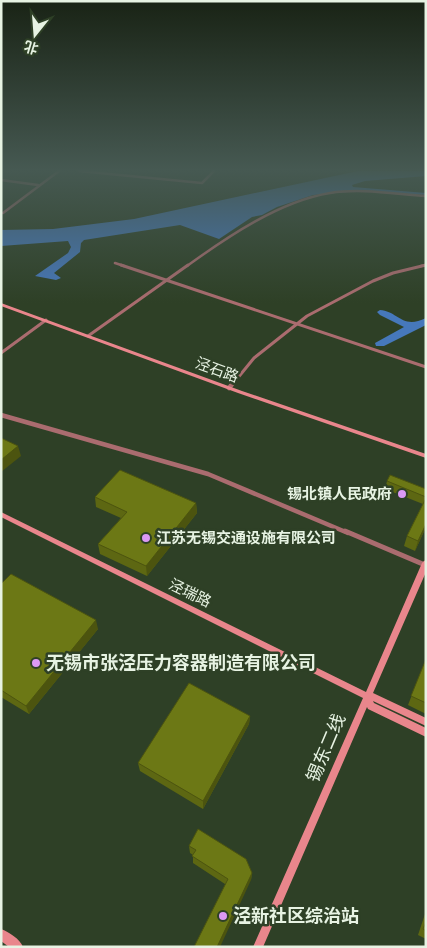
<svg xmlns="http://www.w3.org/2000/svg" width="427" height="948" font-family="'Fira Sans Condensed','Noto Sans SC',sans-serif">
<rect width="100%" height="100%" fill="#2e4026"/>
<path fill="#4678bb" d="M 358,171 L 426,171 L 426,176 L 365,181 L 352,185 L 353,187 L 426,193 L 426,195 L 359,191 L 313,195 L 277,207 L 262,215 L 252,217 L 219,239 L 180,225 L 84,240 L 81,243 L 80,252 L 54,273 L 61,278 L 56,280 L 35,276 L 68,253 L 71,247 L 68,241 L 1,246 L 1,230 L 53,229 L 134,219 Z
M 380,310 C 398,311 402,330 426,318 L 426,325 L 384,346 L 376,346 L 375,343 L 404,327 L 380,315 L 377,312 Z"/>
<g fill="none" stroke-linecap="round" stroke-linejoin="round">
<path stroke="#aa6c6f" stroke-width="2.5" d="M 79,171 L 202,183 L 214,171
M 1,180 L 38,185
M 3,213 L 59,171
M 115,263 L 124,266
M 187,266 C 227,237 280,201 330,193 C 361,188 395,194 426,196
M 421,266 L 426,265"/>
<path stroke="#aa6c6f" stroke-width="3" d="M 121,265 L 426,367
M 88,336 L 188,265
M 1,353 L 46,320
M 232,385 L 254,358 L 307,316 L 373,281 L 393,273 L 426,265"/>
<path stroke="#aa6c6f" stroke-width="4.5" d="M 229,388 L 233,383
M 1,415 L 208,474 L 348,533"/>
<path stroke="#aa6c6f" stroke-width="5" d="M 345,531 L 425,565"/>
<path fill="#e9868c" fill-rule="evenodd" d="M 1,303 L 242,391 L 426,454 L 426,458 L 238,393 L 1,306 Z
M 1,512 L 366,692 L 422,563 L 424,561 L 426,560 L 426,572 L 373,693 L 426,718 L 426,726 L 373,701 L 374,703 L 426,728 L 426,737 L 368,709 L 367,707 L 263,947 L 253,947 L 363,698 L 1,517 Z
M 1,929 C 9,932 20,939 23,947 L 9,947 L 1,941 Z"/>
</g>
<path fill="#5d6712" d="M 387,481 L 426,489 L 426,527 L 415,551 L 404,546 L 407,536 L 423,504 L 385,489 Z
M 95,497 L 196,503 L 197,513 L 147,576 L 100,554 L 98,544 L 121,518 L 96,507 Z
M 1,584 L 98,629 L 29,714 L 1,697 Z
M 426,659 L 426,714 L 408,705 Z
M 250,716 L 249,724 L 203,809 L 140,771 L 138,763 Z
M 189,846 L 252,873 L 251,880 L 225,884 L 193,863 L 193,855 L 190,853 Z
M 426,911 L 426,939 L 418,935 Z"/>
<path fill="#4c540f" d="M 18,446 L 21,456 L 1,472 L 1,460 Z
M 196,503 L 197,513 L 147,576 L 146,566 Z
M 426,524 L 426,527 L 415,551 L 418,541 Z
M 96,620 L 98,629 L 29,714 L 26,706 Z
M 250,716 L 249,724 L 203,809 L 203,801 Z
M 252,873 L 251,880 L 220,947 L 217,947 Z"/>
<path fill="#6c7815" stroke="#4c540f" d="M 1,438 L 18,446 L 1,460 Z
M 120,470 L 196,503 L 146,566 L 98,544 L 127,512 L 95,497 Z
M 390,475 L 426,489 L 426,497 L 387,481 Z
M 425,500 L 426,524 L 418,541 L 407,536 Z
M 11,574 L 96,620 L 26,706 L 1,690 L 1,584 Z
M 426,659 L 426,703 L 411,696 Z
M 189,683 L 250,716 L 203,801 L 138,763 Z
M 198,829 L 246,859 L 252,873 L 217,947 L 194,947 L 228,879 L 192,856 L 196,850 L 189,846 Z
M 426,922 L 426,931 L 423,929 Z"/>
<linearGradient id="sky" x2="0" y2="1"><stop stop-color="#192315"/><stop offset="0.56" stop-color="#465952"/><stop offset="1" stop-color="#465952" stop-opacity="0"/></linearGradient>
<rect width="427" height="303" fill="url(#sky)"/>
<g fill="#dc99f5" stroke="#2e4026" stroke-width="2">
<circle cx="402" cy="494" r="5"/>
<circle cx="146" cy="538" r="5"/>
<circle cx="36" cy="663" r="5"/>
<circle cx="223" cy="916" r="5"/>
</g>
<g text-anchor="middle" dominant-baseline="central" stroke-width="5" stroke-linejoin="round" paint-order="stroke">
<g font-size="15" fill="#e7f3e3" stroke="#2e4026">
<text transform="translate(217 370) rotate(20)">泾石路</text>
<text transform="translate(190 593) rotate(26)">泾瑞路</text>
</g>
<g font-size="15" font-weight="bold" fill="#e7f3e3" stroke="#2e4026" text-anchor="end">
<text x="392" y="494">锡北镇人民政府</text>
<text x="156" y="538" text-anchor="start">江苏无锡交通设施有限公司</text>
</g>
<g font-size="18" font-weight="bold" fill="#e7f3e3" stroke="#2e4026" text-anchor="start">
<text x="46" y="663">无锡市张泾压力容器制造有限公司</text>
<text x="233" y="916">泾新社区综治站</text>
</g>
<g font-size="18" fill="#e7f3e3" stroke="#2e4026">
<text transform="translate(326 748) rotate(-67)">锡东二线</text>
</g>
</g>
<rect width="427" height="948" fill="none" stroke="#e7f3e3" stroke-width="5"/>
<g transform="translate(35 35) rotate(197)" stroke="#2e4026" stroke-width="4" paint-order="stroke">
<path d="M0-4L9 19L0 12L-9 19Z" fill="#e7f3e3"/>
<text y="-8" font-size="14" font-weight="bold" text-anchor="middle" fill="#e7f3e3">北</text>
</g>
</svg>
